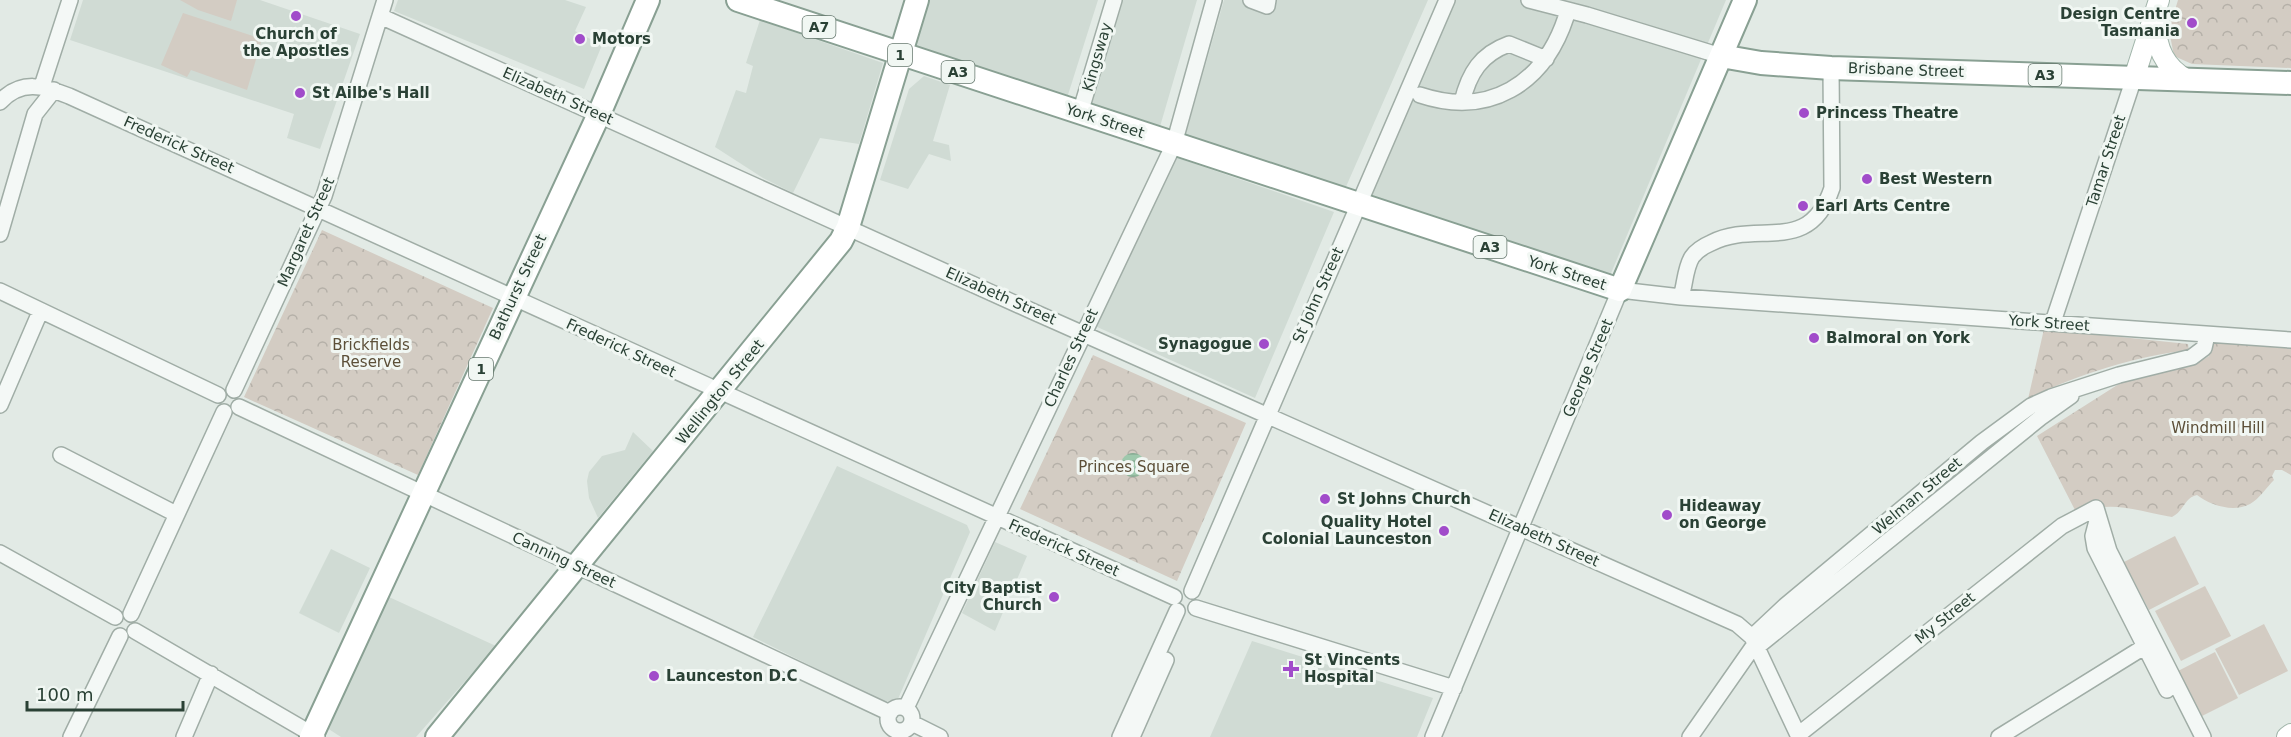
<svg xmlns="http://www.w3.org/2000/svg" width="2291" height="737" font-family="'DejaVu Sans',sans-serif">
<defs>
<pattern id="forest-crowns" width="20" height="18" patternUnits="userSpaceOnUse" patternTransform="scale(1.5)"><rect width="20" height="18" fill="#d3ccc3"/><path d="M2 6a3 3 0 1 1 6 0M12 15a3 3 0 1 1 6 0" fill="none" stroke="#b5b0a8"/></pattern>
<pattern id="water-rules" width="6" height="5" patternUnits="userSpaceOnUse" patternTransform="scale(1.5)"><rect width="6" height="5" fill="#9ec8ac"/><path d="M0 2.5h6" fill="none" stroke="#81a48d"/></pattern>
</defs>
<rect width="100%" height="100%" fill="#e2eae5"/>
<path fill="#d0dbd4" d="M 83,0 L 260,0 L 360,34 L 320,149 L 287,138 L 294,114 L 70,40 Z
M 398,0 L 565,0 L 586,7 L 575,31 L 602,45 L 584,89 L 394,11 Z
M 926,0 L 1098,0 L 1067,98 L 912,47 Z
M 1117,0 L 1197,0 L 1159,130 L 1085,105 Z
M 1224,0 L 1428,0 L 1345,189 L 1185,137 Z
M 1453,0 L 1726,0 L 1609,278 L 1369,197 Z
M 760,20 L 883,63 L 859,144 L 820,138 L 793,193 L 763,178 L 715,147 L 736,90 L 746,93 L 753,66 L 746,63 Z
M 924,76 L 950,85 L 933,141 L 949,145 L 951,161 L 929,154 L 908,189 L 880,180 L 909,89 Z
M 1175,157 L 1334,212 L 1255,398 L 1095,326 Z
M 633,432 L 653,451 L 598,518 L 589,498 L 587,481 L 589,472 L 602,456 L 625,450 Z
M 837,466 L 967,525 L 970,532 L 898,699 L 884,702 L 753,637 Z
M 995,542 L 1027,556 L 995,631 L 962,613 Z
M 331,549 L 370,568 L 339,633 L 299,613 Z
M 389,597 L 496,646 L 416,737 L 341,737 L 327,728 Z
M 1252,641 L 1433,698 L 1417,737 L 1210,737 Z"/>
<path fill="#d3ccc3" d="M 180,0 L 237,0 L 231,21 L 198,10 Z
M 183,13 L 262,39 L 247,90 L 191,70 L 187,77 L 161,65 Z
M 2175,536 L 2199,584 L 2149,610 L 2124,562 Z
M 2205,586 L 2231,636 L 2181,661 L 2155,611 Z
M 2264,624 L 2288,671 L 2239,695 L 2215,649 Z
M 2215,652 L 2238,698 L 2202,716 L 2178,671 Z"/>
<path fill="url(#forest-crowns)" d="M 2178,0 L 2291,0 L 2291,68 L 2192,64 L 2174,56 L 2169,30 Z
M 322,230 L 493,308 L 418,475 L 244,397 Z
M 2044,329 L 2188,344 L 2189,350 C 2137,356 2075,375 2028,399 Z
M 2211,342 L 2291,346 L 2291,475 L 2282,470 L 2275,470 L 2272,476 L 2274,480 C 2267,487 2259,499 2250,504 C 2233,513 2210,505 2197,495 C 2184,498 2184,511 2172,517 C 2133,510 2116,501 2076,512 L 2037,436 L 2122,382 L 2199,362 L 2209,356 Z
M 1093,355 L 1246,423 L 1177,581 L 1020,509 Z"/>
<path fill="url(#water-rules)" d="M1121 465a12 12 0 1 1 24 0a12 12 0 1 1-24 0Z"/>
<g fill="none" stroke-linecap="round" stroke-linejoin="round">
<g stroke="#a0ada6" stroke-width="18">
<path id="minor" d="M 1251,0 L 1267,6 L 1268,0
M 1529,0 L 1587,15 L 1721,56
M 380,16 L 1034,312 L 1737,624 L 1752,637 L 1799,737
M 42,86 L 70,0
M 1420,95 C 1489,118 1544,84 1566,17
M 0,102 C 21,79 44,86 69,96 L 1174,597
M 1462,102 C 1469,73 1481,54 1509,44 L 1546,59
M 1080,113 L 1114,0
M 0,234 L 35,114 L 54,90
M 0,291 L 218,395
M 1681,297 C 1685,285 1685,268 1692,257 C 1697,250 1704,246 1711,243 C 1757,219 1809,257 1832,188 L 1831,68
M 2053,322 L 2134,78
M 234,390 L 324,196 L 385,0
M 0,405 L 40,312
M 239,407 L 890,713
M 61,455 L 176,514
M 2098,517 L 2093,536 L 2095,548 L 2167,690
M 0,553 L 115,617
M 1192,591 L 1447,0
M 1196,608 L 1454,688
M 131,614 L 224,412
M 135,631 L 317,737
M 1752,637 L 1785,606 L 1982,442 L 2031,406 L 2051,397 L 2119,375 L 2192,357 L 2204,348 L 2207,335
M 1757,647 L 2040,418 L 2071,396
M888 719a12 12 0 1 1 24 0a12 12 0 1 1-24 0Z
M 906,708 L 1174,144 L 1214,0
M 912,723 L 940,737
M 1798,735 L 2062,526 L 2096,508 L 2109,551 L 2203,737
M 71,737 L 120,636
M 184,737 L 211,674
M 1120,737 L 1177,611
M 1132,737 L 1166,660
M 1433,737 L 1620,290 L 1681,297 L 2291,340
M 1690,737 L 1755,644
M 1999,737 L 2152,642"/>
</g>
<g stroke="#a1b5aa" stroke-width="22">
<path id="major" d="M 2156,20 C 2155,45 2164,67 2186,79
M 2134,78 L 2159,0
M 2287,737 L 2291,734"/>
</g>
<g stroke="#89a093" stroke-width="26">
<path id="highway" d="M 738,0 L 1620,290 L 1745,0
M 1721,56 L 1761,63 L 1831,68 L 2291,83
M 311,737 L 599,114 L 648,0
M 437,737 L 841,241 L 848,227 L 917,0"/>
</g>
<use href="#minor" stroke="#f4f8f6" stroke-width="15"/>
<use href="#major" stroke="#fff" stroke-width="20"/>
<use href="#highway" stroke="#fff" stroke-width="22"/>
</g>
<g fill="#a14cca" stroke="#f1f7f3" stroke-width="2">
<circle cx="296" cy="16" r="6"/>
<circle cx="2192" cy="23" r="6"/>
<circle cx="580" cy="39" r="6"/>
<circle cx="300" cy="93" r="6"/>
<circle cx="1804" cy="113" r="6"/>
<circle cx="1867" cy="179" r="6"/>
<circle cx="1803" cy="206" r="6"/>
<circle cx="1814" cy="338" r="6"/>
<circle cx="1264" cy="344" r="6"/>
<circle cx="1325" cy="499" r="6"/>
<circle cx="1667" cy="515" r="6"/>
<circle cx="1444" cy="531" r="6"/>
<circle cx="1054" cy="597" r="6"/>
<path d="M1288 660h6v6h6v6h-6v6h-6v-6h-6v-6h6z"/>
<circle cx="654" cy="676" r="6"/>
</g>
<g text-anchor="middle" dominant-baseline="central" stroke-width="6" stroke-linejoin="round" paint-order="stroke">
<g fill="#f1f7f3" stroke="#66786e" stroke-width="1.5">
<rect x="802.5" y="16" width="33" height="22" rx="4.5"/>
<rect x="888" y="44" width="24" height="22" rx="4.5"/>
<rect x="941.5" y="61" width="33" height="22" rx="4.5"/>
<rect x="2028.5" y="64" width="33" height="22" rx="4.5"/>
<rect x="1473.5" y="236" width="33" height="22" rx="4.5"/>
<rect x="469" y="358" width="24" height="22" rx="4.5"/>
</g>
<g font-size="14" font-weight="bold" fill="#2a4135">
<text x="819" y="27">A7</text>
<text x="900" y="55">1</text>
<text x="958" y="72">A3</text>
<text x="2045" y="75">A3</text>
<text x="1490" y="247">A3</text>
<text x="481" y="369">1</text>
</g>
<g font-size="15" font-weight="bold" fill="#2a4135" stroke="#f1f7f3" text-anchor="start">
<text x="2180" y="14" text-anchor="end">Design Centre<tspan x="2180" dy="17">Tasmania</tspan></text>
<text x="296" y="34" text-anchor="middle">Church of<tspan x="296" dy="17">the Apostles</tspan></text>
<text x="592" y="39">Motors</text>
<text x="312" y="93">St Ailbe's Hall</text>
<text x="1816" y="113">Princess Theatre</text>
<text x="1879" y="179">Best Western</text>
<text x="1815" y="206">Earl Arts Centre</text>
<text x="1826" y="338">Balmoral on York</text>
<text x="1252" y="344" text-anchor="end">Synagogue</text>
<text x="1337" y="499">St Johns Church</text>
<text x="1679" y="506">Hideaway<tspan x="1679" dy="17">on George</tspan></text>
<text x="1432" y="522" text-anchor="end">Quality Hotel<tspan x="1432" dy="17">Colonial Launceston</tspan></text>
<text x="1042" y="588" text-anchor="end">City Baptist<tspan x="1042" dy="17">Church</tspan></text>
<text x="1304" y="660">St Vincents<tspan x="1304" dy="17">Hospital</tspan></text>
<text x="666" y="676">Launceston D.C</text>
</g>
<g font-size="15" fill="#2a4135" stroke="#f1f7f3">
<text transform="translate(1097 57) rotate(-74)">Kingsway</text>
<text transform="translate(1906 70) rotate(2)">Brisbane Street</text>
<text transform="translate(558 96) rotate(24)">Elizabeth Street</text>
<text transform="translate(1105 121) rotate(18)">York Street</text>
<text transform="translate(179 145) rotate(24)">Frederick Street</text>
<text transform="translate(2106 161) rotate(-72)">Tamar Street</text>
<text transform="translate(306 232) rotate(-66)">Margaret Street</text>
<text transform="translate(1567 273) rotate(18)">York Street</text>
<text transform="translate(518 287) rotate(-65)">Bathurst Street</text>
<text transform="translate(1318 295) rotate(-66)">St John Street</text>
<text transform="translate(1001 296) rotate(24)">Elizabeth Street</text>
<text transform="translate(2049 323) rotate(4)">York Street</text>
<text transform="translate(621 348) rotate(25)">Frederick Street</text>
<text transform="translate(1071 358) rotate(-65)">Charles Street</text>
<text transform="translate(1588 368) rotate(-67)">George Street</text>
<text transform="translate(720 392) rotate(-51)">Wellington Street</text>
<text transform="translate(1917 496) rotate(-40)">Welman Street</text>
<text transform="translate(1544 538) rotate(24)">Elizabeth Street</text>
<text transform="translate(1064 548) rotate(24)">Frederick Street</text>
<text transform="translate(564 560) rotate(25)">Canning Street</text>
<text transform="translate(1945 618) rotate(-39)">My Street</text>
</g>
<g font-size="15" fill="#5c4f38" stroke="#f1f7f3">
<text x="371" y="345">Brickfields<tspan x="371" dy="17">Reserve</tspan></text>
<text x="2218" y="428">Windmill Hill</text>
<text x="1134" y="467">Princes Square</text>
</g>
</g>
<path d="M27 701v9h156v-9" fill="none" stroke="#2a4135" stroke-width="3"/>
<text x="36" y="701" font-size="18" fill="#2a4135" stroke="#f1f7f3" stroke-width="4.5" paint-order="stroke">100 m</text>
</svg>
